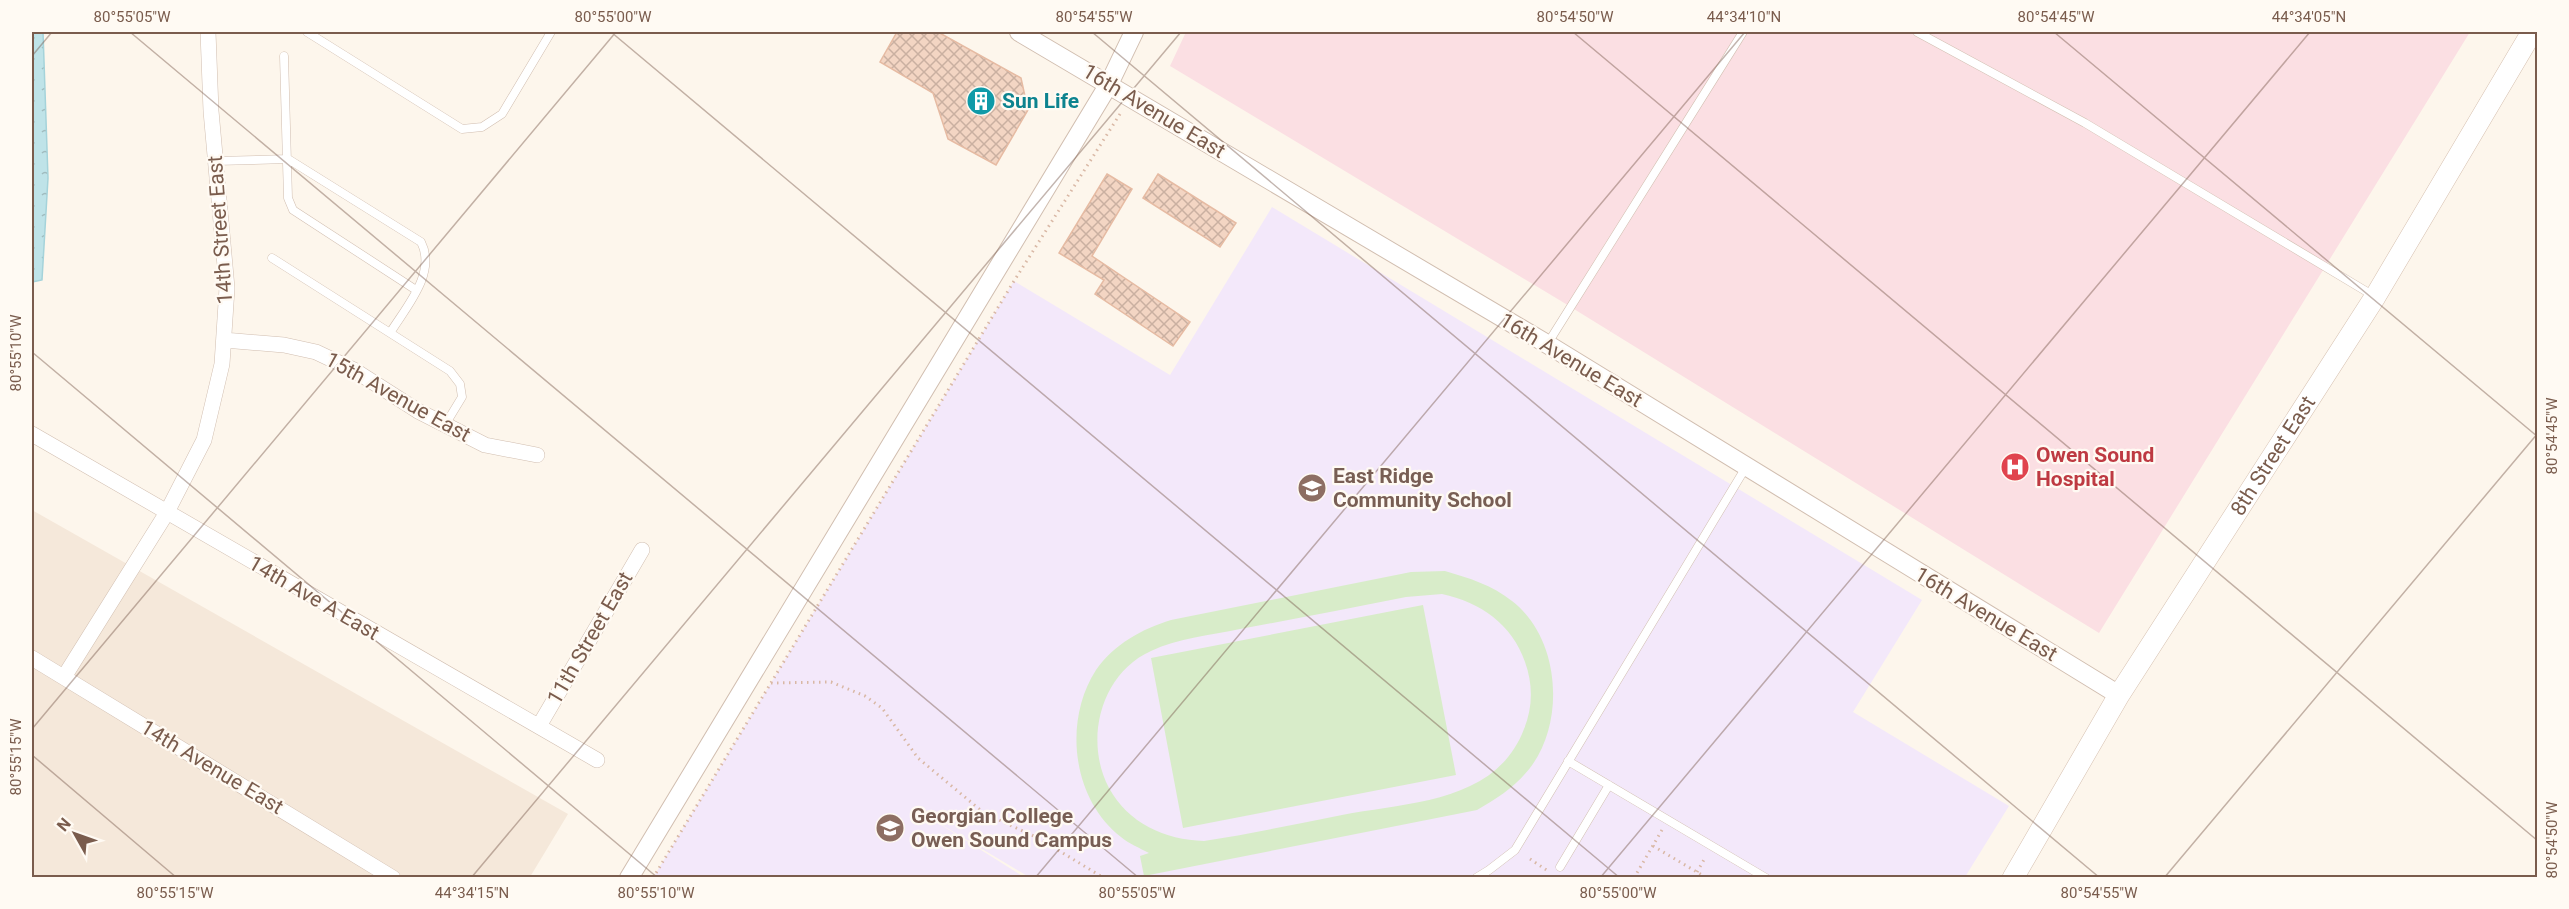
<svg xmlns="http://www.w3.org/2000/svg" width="2569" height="909" font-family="Roboto,sans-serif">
<defs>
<pattern id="water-ripples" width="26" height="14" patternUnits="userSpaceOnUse" patternTransform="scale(1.5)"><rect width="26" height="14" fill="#bfe3e8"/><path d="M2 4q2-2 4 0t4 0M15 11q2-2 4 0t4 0" fill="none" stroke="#a0bbbe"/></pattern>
<pattern id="building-cross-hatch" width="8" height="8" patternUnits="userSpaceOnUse" patternTransform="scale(1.5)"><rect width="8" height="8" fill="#f3d5c3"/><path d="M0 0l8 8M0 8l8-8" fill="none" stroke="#cab0a1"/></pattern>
</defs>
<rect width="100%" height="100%" fill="#fdf6ec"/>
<path fill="#f5e8da" d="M 32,510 L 568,814 L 530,877 L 32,877 Z"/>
<path fill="#f3e8fa" d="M 1272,207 L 1922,600 L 1853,712 L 2009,806 L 1965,877 L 1029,877 L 927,816 L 1024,877 L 653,878 L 1014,281 L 1170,375 Z"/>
<path fill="#fbdfe3" d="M 1186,32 L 2470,32 L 2099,633 L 1561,301 L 1170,66 Z"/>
<path fill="#d8ecc9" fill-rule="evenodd" d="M 1445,571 C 1469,578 1492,585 1512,601 C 1560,638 1566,721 1530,768 C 1516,786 1497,799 1477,810 L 1144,876 L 1140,856 L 1149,853 C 1140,848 1129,844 1121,837 C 1072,799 1063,721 1096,670 C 1114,644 1142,629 1171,620 L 1411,572 ZM 1442,594 C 1480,602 1512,624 1525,662 C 1533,684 1533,707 1524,729 C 1496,803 1409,802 1342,815 C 1296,824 1250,834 1204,841 C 1165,840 1128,823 1109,788 C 1084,741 1100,674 1151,651 C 1178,638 1211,635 1240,629 C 1295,619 1350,608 1406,597 Z
M 1423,605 L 1456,775 L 1183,828 L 1151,658 Z"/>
<path fill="url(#water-ripples)" stroke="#a5d3da" stroke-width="1.5" d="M 32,32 L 43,32 L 48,178 L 42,280 L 32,282 Z"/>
<path fill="url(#building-cross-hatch)" stroke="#e6bba3" stroke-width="1.5" d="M 897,32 L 938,32 L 1021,78 L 1028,110 L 996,165 L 948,139 L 933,93 L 880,62 Z
M 1107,174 L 1132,189 L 1092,256 L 1190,322 L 1173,346 L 1095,294 L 1104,280 L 1059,253 Z
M 1158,174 L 1236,223 L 1220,247 L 1143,198 Z"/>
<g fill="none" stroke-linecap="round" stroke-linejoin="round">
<g stroke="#d1beb0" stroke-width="9">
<path id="service" d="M 307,32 L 462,129 L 482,127 L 502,114 L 551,32
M 1917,32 L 2085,123 L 2374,296
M 284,56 L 288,198 L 293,210 L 416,290
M 216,161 L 288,159 L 421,242 C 437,273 406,307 390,333
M 272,258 L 450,371 L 460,384 L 462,397 L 445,425
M 1548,343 L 1743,32
M 1568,761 L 1766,878
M 1560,867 L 1609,785
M 1476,878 L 1489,870 L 1515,850 L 1746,467"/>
</g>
<g stroke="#d1beb0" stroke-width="16">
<path id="minor" d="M 224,340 L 284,345 L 316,352 L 354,370 L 418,411 L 485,445 L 537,455
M 32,434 L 597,760
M 32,658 L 393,878
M 64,677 L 166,514 L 204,440 L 222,364 L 227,288 L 211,111 L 208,32
M 539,726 L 642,550"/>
</g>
<g stroke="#d1beb0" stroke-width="20">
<path id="tertiary" d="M 1019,32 L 1547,344 L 2119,695
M 629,878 L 1109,84 L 1134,32"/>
</g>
<g stroke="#d6c0b0" stroke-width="22">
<g id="secondary">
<path id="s1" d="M 2013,878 L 2119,695 L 2375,297 L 2532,32"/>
</g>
</g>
<path stroke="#d9b8a5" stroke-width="3" stroke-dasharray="1.5 4.5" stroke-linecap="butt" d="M 771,683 L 831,682 L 865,696 L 882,708 L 918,758 L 984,813 L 1038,838 L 1104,878
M 1653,846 L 1707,878
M 1530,859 L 1548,871
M 1697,872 L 1705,858
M 653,878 L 1014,281 L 1120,114
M 1634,878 L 1662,830"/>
<use href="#service" stroke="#fff" stroke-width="8"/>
<use href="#minor" stroke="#fff" stroke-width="15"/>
<use href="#tertiary" stroke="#fff" stroke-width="18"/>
<use href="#secondary" stroke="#fff" stroke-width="21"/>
</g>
<path fill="none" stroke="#7a5c4d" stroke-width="1.5" stroke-opacity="0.45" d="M 130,32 L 1139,878M 611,32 L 1620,878M 1092,32 L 2100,878M 1573,32 L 2538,841M 2054,32 L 2538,437M 2535,32 L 2538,34M 32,56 L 52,32M 32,352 L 658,878M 32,729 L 616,32M 32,755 L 177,878M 471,878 L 1181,32M 1035,878 L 1745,32M 1600,878 L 2310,32M 2164,878 L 2538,433"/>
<defs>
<g id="building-disc" transform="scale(1.5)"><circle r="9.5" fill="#0f9aa8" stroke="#fffaf3"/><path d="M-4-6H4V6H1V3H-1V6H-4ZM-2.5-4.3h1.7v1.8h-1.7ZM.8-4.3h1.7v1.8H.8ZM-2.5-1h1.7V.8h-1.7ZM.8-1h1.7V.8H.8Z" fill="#fff"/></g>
<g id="hospital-disc" transform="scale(1.5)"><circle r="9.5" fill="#e0444e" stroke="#fffaf3"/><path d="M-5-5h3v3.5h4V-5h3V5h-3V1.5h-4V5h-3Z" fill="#fff"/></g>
<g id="school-disc" transform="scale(1.5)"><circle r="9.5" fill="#8d6e63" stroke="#fffaf3"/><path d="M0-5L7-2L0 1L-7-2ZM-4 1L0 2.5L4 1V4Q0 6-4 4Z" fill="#fff"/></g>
<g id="university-disc" transform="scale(1.5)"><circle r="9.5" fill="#8d6e63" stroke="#fffaf3"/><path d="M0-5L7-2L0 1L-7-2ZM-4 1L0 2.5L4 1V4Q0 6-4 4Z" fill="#fff"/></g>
</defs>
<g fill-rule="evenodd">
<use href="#building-disc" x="981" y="101"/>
<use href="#hospital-disc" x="2015" y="467"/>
<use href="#school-disc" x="1312" y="488"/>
<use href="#university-disc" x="890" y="828"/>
</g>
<g text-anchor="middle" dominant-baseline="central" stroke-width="4.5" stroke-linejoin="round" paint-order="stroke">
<g font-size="21" font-weight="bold" fill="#0d838f" stroke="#fffaf3" text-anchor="start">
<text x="1002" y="101">Sun Life</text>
</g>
<g font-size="21" fill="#7a5c4d" stroke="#fffaf3">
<text transform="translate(1154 111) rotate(31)">16th Avenue East</text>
<text transform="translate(220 230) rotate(-94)">14th Street East</text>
<text transform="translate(1571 360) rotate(31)">16th Avenue East</text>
<text transform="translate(398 397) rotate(29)">15th Avenue East</text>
<text stroke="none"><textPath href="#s1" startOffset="496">8th Street East</textPath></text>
<text transform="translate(314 598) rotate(30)">14th Ave A East</text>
<text transform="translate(1986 614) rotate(31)">16th Avenue East</text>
<text transform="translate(590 638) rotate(-60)">11th Street East</text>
<text transform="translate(212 767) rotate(31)">14th Avenue East</text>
</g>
<g font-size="21" font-weight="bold" fill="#be3a42" stroke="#fffaf3" text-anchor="start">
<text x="2036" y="455">Owen Sound<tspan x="2036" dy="24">Hospital</tspan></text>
</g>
<g font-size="21" font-weight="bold" fill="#785e54" stroke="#fffaf3" text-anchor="start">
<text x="1333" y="476">East Ridge<tspan x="1333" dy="24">Community School</tspan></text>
<text x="911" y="816">Georgian College<tspan x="911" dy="24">Owen Sound Campus</tspan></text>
</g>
</g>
<rect width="2569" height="909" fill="none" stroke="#fffaf3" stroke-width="66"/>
<g transform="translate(75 834) rotate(310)" stroke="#fffaf3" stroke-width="4.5" paint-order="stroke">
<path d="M0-4.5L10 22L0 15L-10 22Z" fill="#7a5c4d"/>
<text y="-9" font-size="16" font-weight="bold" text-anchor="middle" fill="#7a5c4d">N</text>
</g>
<rect x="33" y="33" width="2503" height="843" fill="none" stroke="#7a5c4d" stroke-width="2"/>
<g font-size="15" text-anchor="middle" fill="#7a5c4d">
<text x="132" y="22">80°55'05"W</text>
<text x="613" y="22">80°55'00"W</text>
<text x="1094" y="22">80°54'55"W</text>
<text x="1575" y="22">80°54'50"W</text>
<text x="1744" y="22">44°34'10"N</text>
<text x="2056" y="22">80°54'45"W</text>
<text x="2309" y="22">44°34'05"N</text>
<text transform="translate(16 353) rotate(-90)" y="5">80°55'10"W</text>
<text transform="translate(2552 436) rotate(-90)" y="5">80°54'45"W</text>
<text transform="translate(16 757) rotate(-90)" y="5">80°55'15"W</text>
<text transform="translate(2552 840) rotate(-90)" y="5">80°54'50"W</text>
<text x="175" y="898">80°55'15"W</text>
<text x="472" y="898">44°34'15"N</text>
<text x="656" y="898">80°55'10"W</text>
<text x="1137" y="898">80°55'05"W</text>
<text x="1618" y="898">80°55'00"W</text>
<text x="2099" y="898">80°54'55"W</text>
</g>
</svg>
